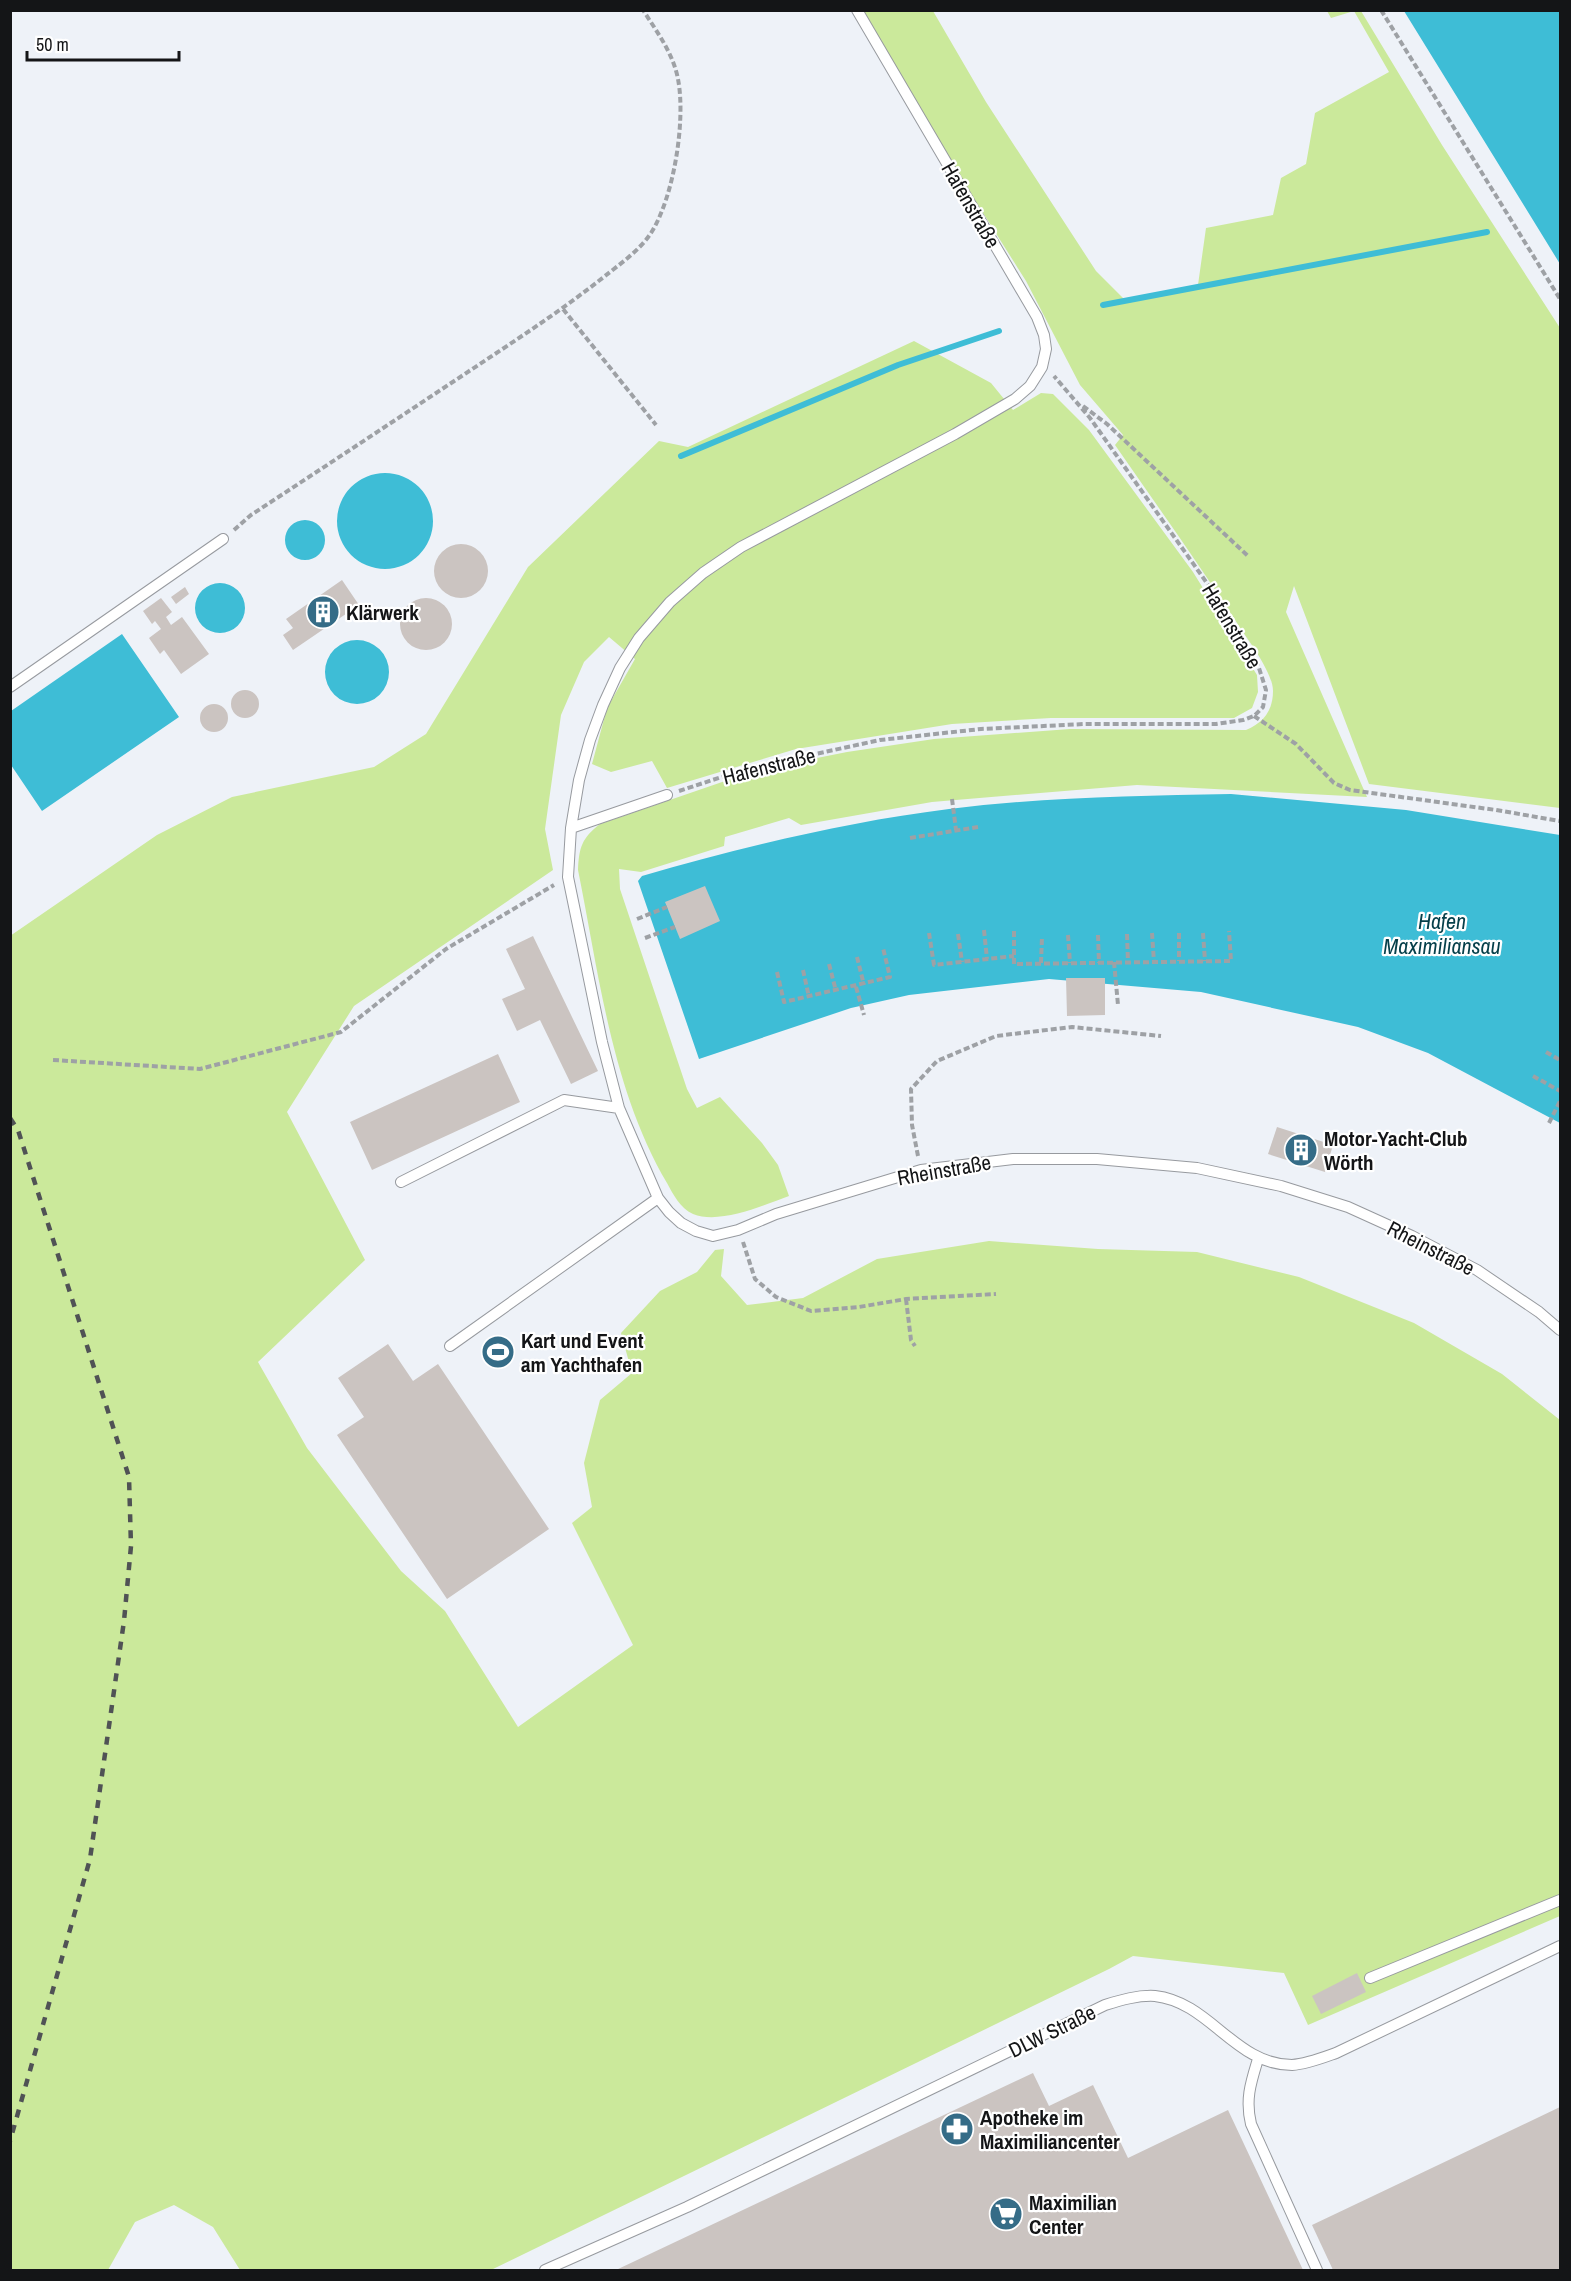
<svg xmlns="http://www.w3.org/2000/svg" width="1571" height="2281" font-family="'Archivo Narrow',sans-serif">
<rect width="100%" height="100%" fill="#eef2f8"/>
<path fill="#cbe99b" d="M 861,11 L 933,11 L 986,102 L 1096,271 L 1124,299 L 1198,285 L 1206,228 L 1273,215 L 1281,178 L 1306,164 L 1315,113 L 1389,72 L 1354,11 L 1331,18 L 1327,11 L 1361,11 L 1442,145 L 1560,328 L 1560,808 L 1369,784 L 1294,586 L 1286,612 L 1367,797 L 1137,785 L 932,802 L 801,825 L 789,818 L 725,837 L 724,846 L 641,872 L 619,869 L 620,889 L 687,1089 L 697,1108 L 720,1097 L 762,1143 L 778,1165 L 789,1196 C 764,1205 720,1225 693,1214 C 680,1208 673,1194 667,1183 C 612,1090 599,974 578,870 C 579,847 582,838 600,824 L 757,770 L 847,752 L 934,739 L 1070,729 L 1246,730 C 1263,723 1273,711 1273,691 C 1273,672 1247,639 1237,623 C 1198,563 1156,504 1115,445 L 1123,435 L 1080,385 L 1026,281 L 937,140 Z
M 914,341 L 991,383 L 1013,410 L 1041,393 L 1053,394 L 1089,430 L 1193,572 L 1257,675 L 1258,692 L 1252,708 L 1234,718 L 1051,718 L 952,724 L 796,749 L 667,788 L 652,761 L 611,772 L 592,764 L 607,708 L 635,659 L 609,637 L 584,662 L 561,715 L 545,829 L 553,870 L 354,1006 L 287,1112 L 365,1260 L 258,1362 L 307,1448 L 401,1571 L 445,1611 L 518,1727 L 633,1645 L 572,1523 L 592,1507 L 584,1463 L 600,1400 L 632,1373 L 621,1333 L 660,1291 L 697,1272 L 715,1250 L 724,1249 L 721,1276 L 747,1305 L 803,1298 L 877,1259 L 989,1241 L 1098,1249 L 1197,1252 L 1299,1277 L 1414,1323 L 1502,1374 L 1560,1420 L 1560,1916 L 1308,2025 L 1284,1973 L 1133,1956 L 1109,1969 L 491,2270 L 240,2270 L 213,2227 L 174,2205 L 135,2222 L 108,2270 L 11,2270 L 10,936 L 157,835 L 232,797 L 374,767 L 426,734 L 528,567 L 659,441 L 688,447 Z"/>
<path fill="#3ebdd6" d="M 1404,11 L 1560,11 L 1560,264 Z
M337 521a48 48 0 1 1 96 0a48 48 0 1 1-96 0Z
M285 540a20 20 0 1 1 40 0a20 20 0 1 1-40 0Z
M195 608a25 25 0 1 1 50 0a25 25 0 1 1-50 0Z
M 122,634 L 179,717 L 42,811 L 11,765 L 11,711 Z
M325 672a32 32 0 1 1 64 0a32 32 0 1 1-64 0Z
M 1231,794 L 1406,810 L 1560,835 L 1560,1123 L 1428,1053 L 1358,1027 L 1201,992 L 1049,979 L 909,995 L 851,1008 L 699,1059 L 638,881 L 642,876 C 743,847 845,822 949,809 C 1043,797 1137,796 1231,794 Z"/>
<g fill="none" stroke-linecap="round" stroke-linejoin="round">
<path stroke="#3ebdd6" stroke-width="6" d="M 1103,305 L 1487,232
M 681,456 L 898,365 L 999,331"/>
</g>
<path fill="#cbc4c1" d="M434 571a27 27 0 1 1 54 0a27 27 0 1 1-54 0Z
M 342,580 L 359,605 L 293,650 L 283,635 L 293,628 L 286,619 Z
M 185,587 L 189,594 L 176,604 L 171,597 Z
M 161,598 L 172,612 L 166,617 L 171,625 L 182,617 L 209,654 L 181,674 L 164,650 L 160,654 L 149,638 L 161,629 L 155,621 L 152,624 L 143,611 Z
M400 624a26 26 0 1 1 52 0a26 26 0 1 1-52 0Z
M231 704a14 14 0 1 1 28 0a14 14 0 1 1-28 0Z
M200 718a14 14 0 1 1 28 0a14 14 0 1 1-28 0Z
M 705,886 L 720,921 L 680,939 L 665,902 Z
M 533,936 L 598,1071 L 571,1084 L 540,1020 L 517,1031 L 502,999 L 525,989 L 506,949 Z
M 1066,978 L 1105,978 L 1105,1015 L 1067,1016 Z
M 498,1054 L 520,1102 L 372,1170 L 350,1122 Z
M 1277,1127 L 1333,1145 L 1325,1172 L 1268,1154 Z
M 388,1344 L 413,1381 L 438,1364 L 549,1529 L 447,1599 L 337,1435 L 364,1417 L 338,1378 Z
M 1357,1973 L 1366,1992 L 1321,2014 L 1312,1996 Z
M 1033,2073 L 1049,2106 L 1093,2085 L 1128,2158 L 1228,2110 L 1303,2270 L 616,2270 Z
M 1560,2107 L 1560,2270 L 1333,2270 L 1312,2225 Z"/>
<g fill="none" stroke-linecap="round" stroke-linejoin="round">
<g stroke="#979a9f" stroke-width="12">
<path id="lane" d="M 857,10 L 1037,317 L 1044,335 L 1046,349 L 1042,367 L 1030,386 L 1015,399 L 955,434 L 741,547 L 703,573 L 670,602 L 639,638 L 620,668 L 603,705 L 590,740 L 579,780 L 571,828 L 568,877 L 602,1042 L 619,1108 L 658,1198 L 669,1212 L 681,1223 L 696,1231 L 713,1236 L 738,1230 L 776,1214 L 921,1170 L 1013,1159 L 1097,1159 L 1197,1168 L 1281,1186 L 1348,1207 L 1412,1236 L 1477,1270 L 1539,1312 L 1560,1330
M 10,687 L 223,539
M 571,828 L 667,795
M 401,1182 L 564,1100 L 619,1108
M 450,1346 L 658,1198
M 1370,1978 L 1560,1900
M 1258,2059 C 1251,2082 1245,2099 1251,2124 L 1317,2270
M 545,2270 L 687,2207 L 1105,2005 C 1121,2000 1138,1995 1155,1996 C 1210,2002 1235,2065 1292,2065 C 1307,2064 1322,2058 1336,2053 L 1560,1946"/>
</g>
<path stroke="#9ea1a5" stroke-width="4" stroke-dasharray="6 3" stroke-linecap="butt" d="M 1381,10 L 1560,299
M 563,309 L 656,425
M 1083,406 L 1107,424 L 1248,556
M 234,530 L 251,515 C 335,460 418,405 501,350 C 537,326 571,303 605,276 C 620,264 640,250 651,233 C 674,197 686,120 678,79 C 673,53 657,32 643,10
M 1254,716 L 1296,744 L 1334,783 L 1350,790 L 1496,810 L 1560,821
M 679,791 L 746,769 L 880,740 L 981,729 L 1085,724 L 1216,724 L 1243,720 L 1254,716 L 1263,707 L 1266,690 L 1258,665 L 1209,586 L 1090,418 L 1054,376
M 952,799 L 956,830
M 910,838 L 978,827
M 637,919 L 667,907
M 984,930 L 987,959
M 1014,931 L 1014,964 L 1231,961 L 1229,931
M 929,933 L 934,965 L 1014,956
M 1152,933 L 1154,962
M 1179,933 L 1179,961
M 1203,933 L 1205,961
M 958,934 L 962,962
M 1127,934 L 1128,962
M 1068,935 L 1070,963
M 1098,935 L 1099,963
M 645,938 L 675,927
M 857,957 L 864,985
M 1114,962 L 1118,1005
M 1041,963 L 1042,937
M 829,964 L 836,991
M 803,970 L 809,997
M 777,972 L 784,1002 L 890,977 L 883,948
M 856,987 L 864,1015
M 1546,1052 L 1560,1060
M 53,1060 L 200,1069 L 341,1032 L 446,949 L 554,885
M 1533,1076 L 1560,1091
M 1549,1123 L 1560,1101
M 918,1156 L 912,1125 L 911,1089 L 937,1061 L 996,1036 L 1072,1027 L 1161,1036
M 743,1242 L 755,1279 L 776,1297 L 811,1311 L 859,1307 L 906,1299 L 996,1294
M 906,1299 L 911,1340 L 915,1346"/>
<use href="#lane" stroke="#fff" stroke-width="10"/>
<path stroke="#505255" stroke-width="4.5" stroke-dasharray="8 8" stroke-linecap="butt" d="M 10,1118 L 18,1130 L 129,1477 L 131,1546 L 124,1621 L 90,1859 L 10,2141"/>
</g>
<defs>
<g id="building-disc" transform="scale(1.725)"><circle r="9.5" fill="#356c87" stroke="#fff"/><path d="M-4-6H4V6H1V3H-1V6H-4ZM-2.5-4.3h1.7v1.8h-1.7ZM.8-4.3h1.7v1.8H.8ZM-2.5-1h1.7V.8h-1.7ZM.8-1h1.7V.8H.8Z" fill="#fff"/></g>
<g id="stadium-disc" transform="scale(1.725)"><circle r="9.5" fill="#356c87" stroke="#fff"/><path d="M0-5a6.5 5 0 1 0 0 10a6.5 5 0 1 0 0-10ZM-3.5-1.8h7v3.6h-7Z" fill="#fff"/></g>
<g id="pharmacy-disc" transform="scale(1.725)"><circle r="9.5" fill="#356c87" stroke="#fff"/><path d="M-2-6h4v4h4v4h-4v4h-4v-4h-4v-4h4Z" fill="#fff"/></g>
<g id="supermarket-disc" transform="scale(1.725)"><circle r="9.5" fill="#356c87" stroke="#fff"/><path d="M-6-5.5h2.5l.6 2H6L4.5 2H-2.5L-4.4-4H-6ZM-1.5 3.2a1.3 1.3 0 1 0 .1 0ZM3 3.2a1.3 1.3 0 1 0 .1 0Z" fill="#fff"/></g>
</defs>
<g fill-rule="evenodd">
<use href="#building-disc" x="323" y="612"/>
<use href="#building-disc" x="1301" y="1150"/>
<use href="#stadium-disc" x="498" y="1352"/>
<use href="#pharmacy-disc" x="957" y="2129"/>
<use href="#supermarket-disc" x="1006" y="2214"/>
</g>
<g text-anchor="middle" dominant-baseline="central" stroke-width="4.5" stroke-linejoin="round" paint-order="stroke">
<g font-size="21" fill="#141517" stroke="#fff">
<text transform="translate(971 205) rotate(60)">Hafenstraße</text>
<text transform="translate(1232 626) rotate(59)">Hafenstraße</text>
<text transform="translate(769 766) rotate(-14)">Hafenstraße</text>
<text transform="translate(944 1170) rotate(-10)">Rheinstraße</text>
<text transform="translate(1431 1248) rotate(27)">Rheinstraße</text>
<text transform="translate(1052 2031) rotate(-26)">DLW Straße</text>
</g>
<g font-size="21" font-weight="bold" fill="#141517" stroke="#fff" text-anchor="start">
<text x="346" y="612">Klärwerk</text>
<text x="1324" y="1138">Motor-Yacht-Club<tspan x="1324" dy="24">Wörth</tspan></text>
<text x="521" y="1340">Kart und Event<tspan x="521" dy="24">am Yachthafen</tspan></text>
<text x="980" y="2117">Apotheke im<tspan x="980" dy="24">Maximiliancenter</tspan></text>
<text x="1029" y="2202">Maximilian<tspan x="1029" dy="24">Center</tspan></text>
</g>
<g font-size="22" font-style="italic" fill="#06404b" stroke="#fff">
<text x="1442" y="921">Hafen<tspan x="1442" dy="25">Maximiliansau</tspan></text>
</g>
</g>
<rect width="1571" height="2281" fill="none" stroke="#141517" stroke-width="24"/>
<path d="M27 51v9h152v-9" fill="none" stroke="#141517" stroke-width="3"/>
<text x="36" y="51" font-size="18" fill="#141517" stroke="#ffffff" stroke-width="4.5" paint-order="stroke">50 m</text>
</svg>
